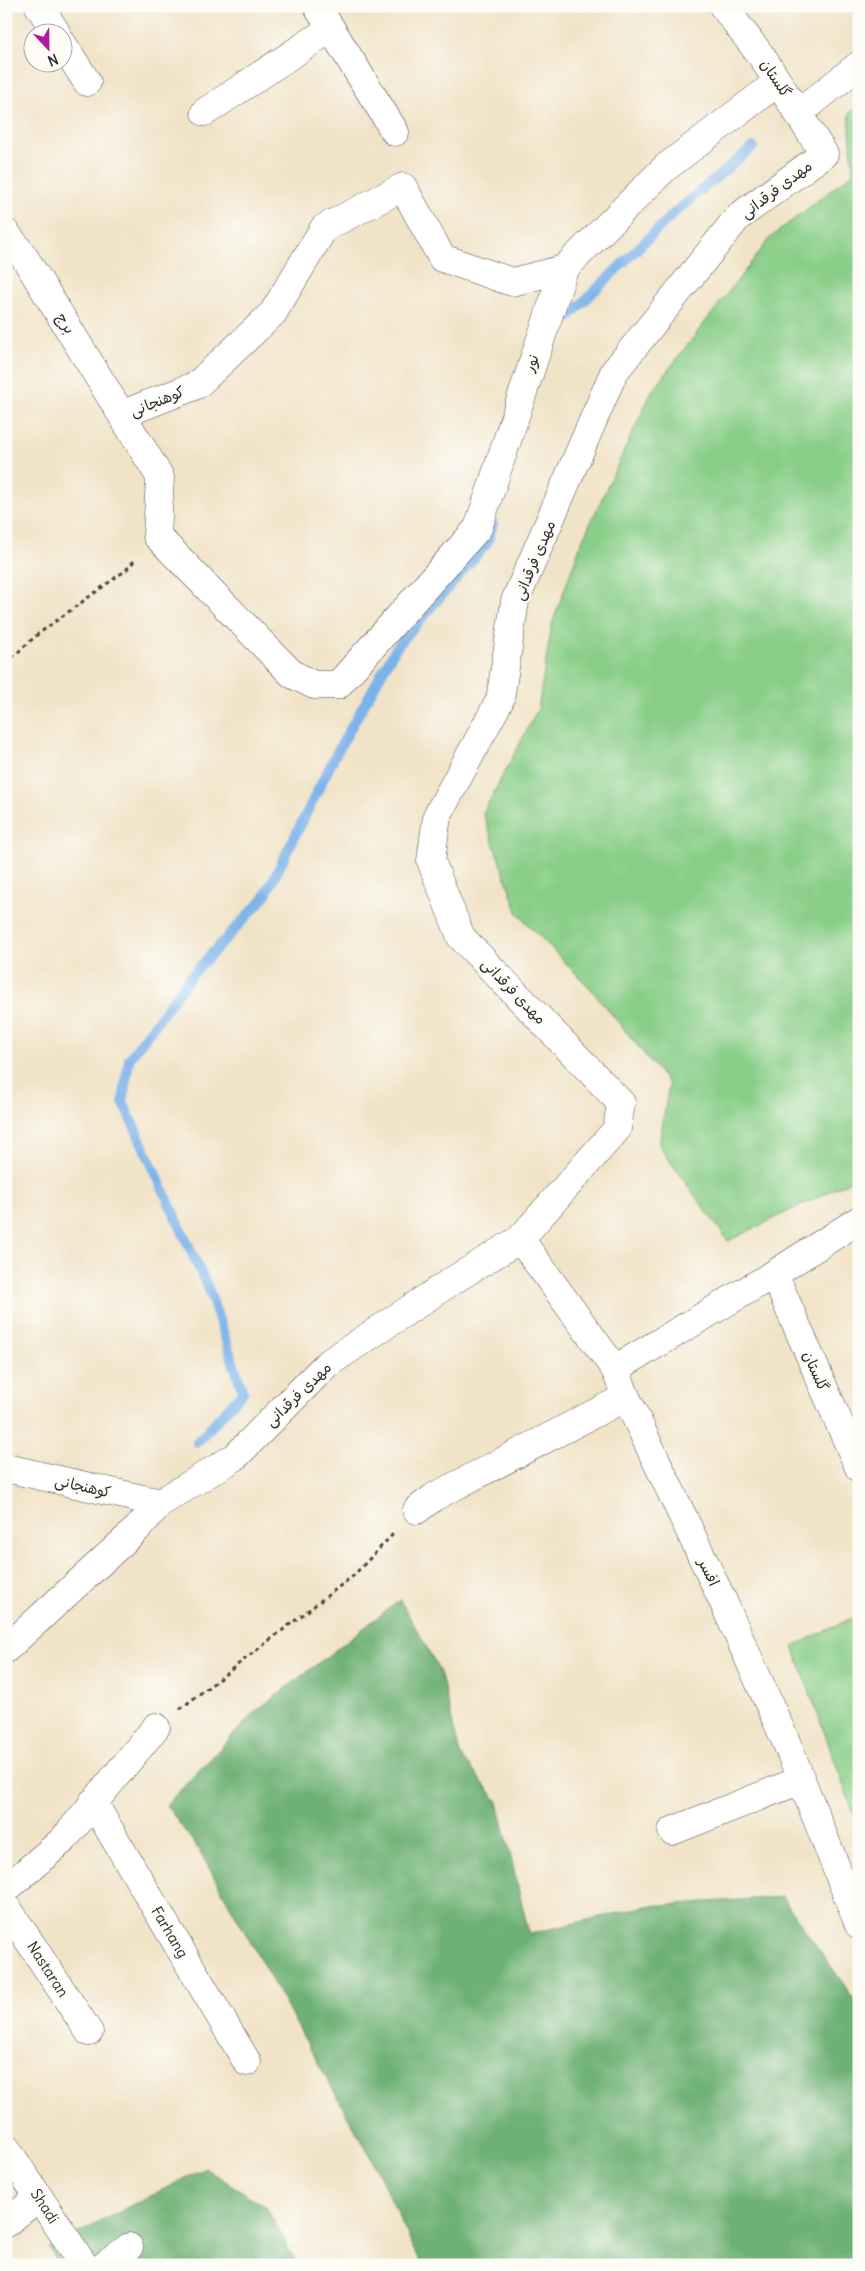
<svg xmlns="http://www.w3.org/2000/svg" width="865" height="2271" font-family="Delius,'Playpen Sans Arabic',sans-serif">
<rect width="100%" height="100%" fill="#fdfcf7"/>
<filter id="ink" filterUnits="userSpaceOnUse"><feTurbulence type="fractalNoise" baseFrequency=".02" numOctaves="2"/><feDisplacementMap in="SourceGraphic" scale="10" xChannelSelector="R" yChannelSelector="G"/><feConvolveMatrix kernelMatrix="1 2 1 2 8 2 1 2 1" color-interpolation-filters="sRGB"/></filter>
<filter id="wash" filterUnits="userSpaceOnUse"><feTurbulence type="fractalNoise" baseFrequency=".0096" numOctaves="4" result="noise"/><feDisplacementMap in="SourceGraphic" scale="20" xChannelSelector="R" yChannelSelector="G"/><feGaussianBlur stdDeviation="1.12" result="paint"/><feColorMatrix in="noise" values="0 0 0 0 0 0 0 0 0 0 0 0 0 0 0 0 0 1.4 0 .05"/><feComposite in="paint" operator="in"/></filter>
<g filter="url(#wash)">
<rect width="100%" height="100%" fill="#f1e3c7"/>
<path fill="#89ce88" stroke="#5a7c5a" d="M 859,106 L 859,1177 L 728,1241 L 659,1146 L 669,1084 L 590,988 L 518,914 L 483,813 L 538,709 L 552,624 L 582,541 L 652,391 L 771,237 L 853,173 L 849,113 Z
M 859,1615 L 859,1828 L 793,1646 Z"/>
<path fill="#6eb174" stroke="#4c6e50" d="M 400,1600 L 440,1671 L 460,1754 L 498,1802 L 529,1934 L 646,1906 L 782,1897 L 859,2006 L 859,2265 L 422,2265 L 370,2156 L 199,1850 L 166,1805 L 256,1711 Z
M 205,2168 L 266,2207 L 298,2265 L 58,2265 L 49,2248 Z"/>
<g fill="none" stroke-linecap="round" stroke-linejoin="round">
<path stroke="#7ab2ea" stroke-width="10" d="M 553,336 L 554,331 L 674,213 L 753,147
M 197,1442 L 243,1392 L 209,1290 L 123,1102 L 129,1059 L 190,977 L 264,898 L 336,754 L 396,648 L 487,543 L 493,524"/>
</g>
</g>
<g filter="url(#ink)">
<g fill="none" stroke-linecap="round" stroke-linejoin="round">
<g stroke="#494742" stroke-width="29">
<path id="minor" d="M 39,6 L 56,32
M 317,6 L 395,132
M 62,43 L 87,82
M 205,112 L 330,29
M 799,113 L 859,65
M 6,233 L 23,255 L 160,477 L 157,536 L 292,674 L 314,685 L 338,685 L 478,528 L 564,269 L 665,168 L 778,82
M 123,414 L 197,385 L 273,313 L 324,228 L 403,187 L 442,258 L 512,282 L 564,269
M 520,1239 L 615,1369 L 626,1397 L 722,1599 L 787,1744 L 859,1925
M 774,1274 L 859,1468
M 615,1369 L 774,1274 L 859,1220
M 6,1468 L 160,1503
M 417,1510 L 434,1497 L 626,1397
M 6,1649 L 137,1529 L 160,1503 L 235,1457 L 327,1364 L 449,1283 L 520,1239 L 617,1129 L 621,1103 L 461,937 L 431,861 L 437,816 L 500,700 L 515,601 L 614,372 L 738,217 L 824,154 L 762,57 L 723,6
M 93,1802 L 247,2062
M 672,1831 L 801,1780
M 6,1889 L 64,1839 L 156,1727
M 6,1906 L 89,2032
M 6,2148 L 84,2265
M 6,2223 L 39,2197
M 105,2265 L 129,2247"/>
</g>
<path stroke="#494742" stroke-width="3" stroke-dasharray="4 4" stroke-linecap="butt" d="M 6,663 L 38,634 L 126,570 L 136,559
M 180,1709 L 353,1576 L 395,1532"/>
<use href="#minor" stroke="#fff" stroke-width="28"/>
</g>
</g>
<g text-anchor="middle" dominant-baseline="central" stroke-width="5" stroke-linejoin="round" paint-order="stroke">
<g font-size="15" fill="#2b2b2b" stroke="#fdfcf7">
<text transform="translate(776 78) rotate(56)">گلستان</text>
<text transform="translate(776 189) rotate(-37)">مهدی فرقدانی</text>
<text transform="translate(66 323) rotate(58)">برج</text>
<text transform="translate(531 363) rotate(-71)">نور</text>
<text transform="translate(157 401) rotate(-22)">کوهنجانی</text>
<text transform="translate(534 560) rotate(-67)">مهدی فرقدانی</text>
<text transform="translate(514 991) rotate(46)">مهدی فرقدانی</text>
<text transform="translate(816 1371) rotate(66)">گلستان</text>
<text transform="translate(298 1394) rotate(-44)">مهدی فرقدانی</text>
<text transform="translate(83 1486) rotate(13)">کوهنجانی</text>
<text transform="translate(709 1572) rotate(64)">افسر</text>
<text transform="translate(170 1932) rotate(59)">Farhang</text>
<text transform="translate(48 1969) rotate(57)">Nastaran</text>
<text transform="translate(45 2206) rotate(57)">Shadi</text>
</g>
</g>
<rect width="865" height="2271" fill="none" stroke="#fdfcf7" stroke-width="25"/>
<g transform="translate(48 48) rotate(158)"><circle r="24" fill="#fdfcf7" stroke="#a9a8a5"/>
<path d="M0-4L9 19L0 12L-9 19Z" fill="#b5179e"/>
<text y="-8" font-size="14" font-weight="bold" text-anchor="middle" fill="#2b2b2b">N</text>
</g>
</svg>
